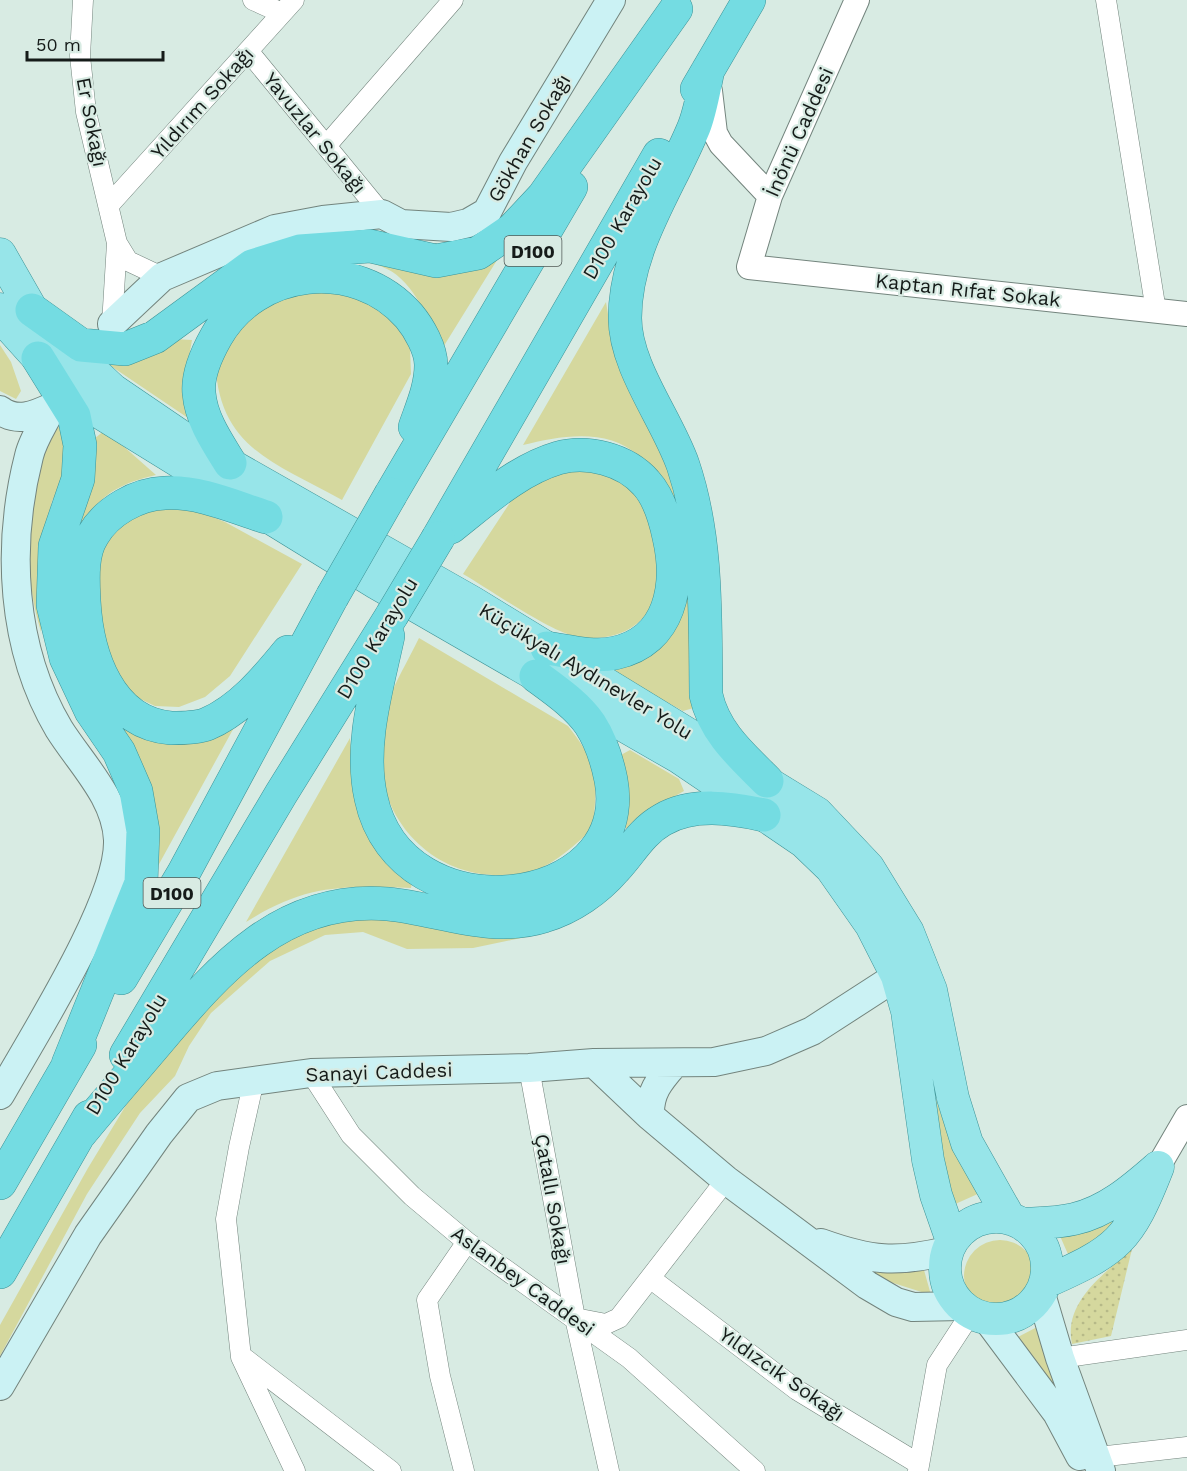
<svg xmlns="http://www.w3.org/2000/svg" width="1187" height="1471" font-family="'Work Sans',sans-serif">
<defs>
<pattern id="park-dots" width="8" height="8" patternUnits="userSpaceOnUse" patternTransform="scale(1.5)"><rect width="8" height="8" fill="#d5d89e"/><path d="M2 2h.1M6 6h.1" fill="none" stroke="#b6b988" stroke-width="1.8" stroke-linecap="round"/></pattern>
</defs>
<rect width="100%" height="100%" fill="#d8ebe3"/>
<path fill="#d5d89e" d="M 502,252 L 442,349 C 432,324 413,281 387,269 C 373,262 356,260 342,256 Z
M 307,289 L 370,299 L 393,320 L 410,348 L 411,374 L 342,500 C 271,460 216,448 215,354 L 254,312 Z
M 606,302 L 615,356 L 631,384 L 677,493 L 672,501 C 662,486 653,468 639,456 C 607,427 560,436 523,445 Z
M 173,339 L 192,340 L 187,368 L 191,420 L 108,364 Z
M 0,345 L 11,362 L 21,391 L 16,399 L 0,391 Z
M 54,418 L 65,440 L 63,481 L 52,501 L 44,541 L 41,632 C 17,551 33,496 54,418 Z
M 105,430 L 156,475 C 104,487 97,503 66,544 L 88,444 Z
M 583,469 C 597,472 614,474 626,484 C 648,501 653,526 656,552 C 657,563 661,578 659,588 C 648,627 617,642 578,637 C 552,633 489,589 463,574 L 515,495 L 556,472 Z
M 190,508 L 225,522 L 302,564 L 230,676 L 205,697 L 179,707 L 155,706 L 134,696 L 115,679 L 97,643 L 95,554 L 136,509 Z
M 688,579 L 697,707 L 683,711 L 605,668 Z
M 419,638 L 568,726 C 600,766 597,779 593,828 C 575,845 557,862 534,871 C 521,875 506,875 493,875 C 428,872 380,818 380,754 C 380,742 381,728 383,717 C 387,696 409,659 419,638 Z
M 108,705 L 134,723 L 242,713 L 153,875 Z
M 350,738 L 353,775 L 413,877 L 411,888 C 341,886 307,884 246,922 Z
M 630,750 L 679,779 L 684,791 L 654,808 L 631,830 L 617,824 L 619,756 Z
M 371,915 L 474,932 L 545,933 L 473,948 L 407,949 L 363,932 L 325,935 L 270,961 L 211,1013 L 189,1046 L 175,1076 L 140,1113 L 87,1194 L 0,1356 L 0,1325 L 88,1168 L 148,1069 L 197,1007 L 286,933 Z
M 928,1077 L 949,1137 L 980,1193 L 953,1205 Z
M 1124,1215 L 1071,1261 L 1060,1236 Z
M964 1276a36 36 0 1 1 72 0a36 36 0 1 1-72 0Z
M 922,1263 L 931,1295 L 887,1281 L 860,1267 Z
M 1041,1325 L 1072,1417 L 1041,1367 L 1016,1338 Z"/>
<path fill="url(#park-dots)" d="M 1132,1249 L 1111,1336 L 1072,1344 C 1063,1302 1104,1274 1132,1249 Z"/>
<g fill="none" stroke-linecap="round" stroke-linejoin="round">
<g stroke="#73847d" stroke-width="21">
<path id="minor" d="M 83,0 L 80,56 L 86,112 L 117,243 L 112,324
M 253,0 L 282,13
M 1106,0 L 1156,311
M 249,52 L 382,214
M 326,146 L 453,0
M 109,205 L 294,0
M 117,243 L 128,261 L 162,277
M 529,1068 L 575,1318 L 609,1471
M 311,1073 L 351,1135 L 412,1196 L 467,1242 L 629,1358 L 755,1471
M 254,1080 L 239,1147 L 226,1219 L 241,1357 L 295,1471
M 650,1278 L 797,1390 L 919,1464
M 580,1319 L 606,1324 L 619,1318 L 726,1180
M 244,1358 L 391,1471
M 1060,1358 L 1187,1340
M 1098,1457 L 1187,1447
M 464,1471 L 440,1376 L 427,1300 L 467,1242
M 918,1471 L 937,1365 L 971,1313"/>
</g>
<g stroke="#73847d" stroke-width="26">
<path id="tertiary" d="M 857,0 L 770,196 L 749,267 L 1187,314
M 710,91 L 715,133 L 721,144 L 770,196
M 1158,1167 L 1187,1117"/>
</g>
<g stroke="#73847d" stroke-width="30">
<path id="secondary" d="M 112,324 L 162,277 L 275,229 L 323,220 L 382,214 L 401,224 L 451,227 L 468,223 L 487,212 L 513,162 L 611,0
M 0,410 C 17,423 35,415 52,407
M 594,1063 L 650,1116 L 726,1180 L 867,1285 L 896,1302 L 913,1307 L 961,1306
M 0,1095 C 32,1038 120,901 118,840 C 116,797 81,764 59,729 C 11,648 6,546 29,456 C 33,439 45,422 52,407
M 650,1116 C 649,1093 659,1081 674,1064
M 821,1243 C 871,1261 896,1263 947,1251
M 1041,1294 L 1060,1358 L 1101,1471
M 987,1319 L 1057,1413 L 1080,1456
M 0,1386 L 88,1235 L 159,1134 L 188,1098 L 217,1086 L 311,1073 L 529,1068 L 594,1063 L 714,1062 L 766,1051 L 812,1031 L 897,976"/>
</g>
<g stroke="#3d9397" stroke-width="33">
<path id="primary" d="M 0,254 L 32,310 L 68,348 L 113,390 L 185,439 L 472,602 L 817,813 L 868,867 L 908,932 L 931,990 L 953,1098 L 967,1143 L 1010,1219
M 0,309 L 11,328 L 38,358 L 102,414 L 376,583 L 680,758 L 804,842 L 831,868 L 871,925 L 897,976 L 907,1011 L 928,1160 L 936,1195 L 952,1241
M945 1268a51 51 0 1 1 102 0a51 51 0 1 1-102 0Z
M 1022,1224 C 1039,1223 1057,1223 1074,1219 C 1106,1212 1133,1189 1157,1168
M 1046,1282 C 1118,1250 1129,1241 1158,1167"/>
</g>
<g stroke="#3d9397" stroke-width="34">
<path id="trunk" d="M 708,70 C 704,88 701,109 694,127 C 668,190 625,248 625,318 C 625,367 667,419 683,465 C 708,539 705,618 706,695 C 714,732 741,755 767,781
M 697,89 L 749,0
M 32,310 L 81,345 L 125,349 L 155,337 L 252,266 L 300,251 L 370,246 L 436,261 L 478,253 L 513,229 L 543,197 L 676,9
M 38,358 L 74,416 L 80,445 L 78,479 L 55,546 L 53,605 L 66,658 L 91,711 L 119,752 L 136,791 L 143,831 L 141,883 L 68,1064
M 230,463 C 217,442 201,419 199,393 C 197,374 207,353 216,337 C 255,267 356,255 409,316 C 419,328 431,349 431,365 C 431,387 422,407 415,427
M 391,494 L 571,187
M 266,517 C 234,507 200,491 165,493 C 137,494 107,511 93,535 C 81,553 83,580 84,601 C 87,655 109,723 171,728 C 181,728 197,728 207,724 C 240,710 266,679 288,652
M 451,527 C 483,502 517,470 558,458 C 587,450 625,459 646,483 C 659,497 665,518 669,537 C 680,585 671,641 615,653 C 593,658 568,651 547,648
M 438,538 L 659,155
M 388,636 C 377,688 359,745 371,798 C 401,939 635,912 611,780 C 607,760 601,741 590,724 C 577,705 555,690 536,676
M 121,978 L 183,874 L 332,597
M 126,1055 L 281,794 L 392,615
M 78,1136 C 105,1103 133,1071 160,1039 C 221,967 284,895 388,904 C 440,909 491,933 544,916 C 571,908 597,890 615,869 C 631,852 641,832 662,820 C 693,802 731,808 764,815
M 0,1183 L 80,1045
M 0,1272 L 89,1117"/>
</g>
<use href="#minor" stroke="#fff" stroke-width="20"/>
<use href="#tertiary" stroke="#fff" stroke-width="24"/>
<use href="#secondary" stroke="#cbf2f4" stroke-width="28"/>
<use href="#primary" stroke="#97e5e9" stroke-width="32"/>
<use href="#trunk" stroke="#74dce2" stroke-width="33"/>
<g stroke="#3d9397" stroke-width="34" stroke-linecap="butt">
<path id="trunk-bridge" d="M 332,597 L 391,494
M 392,615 L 438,538"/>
</g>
<use href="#trunk-bridge" stroke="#74dce2" stroke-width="33"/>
</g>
<g text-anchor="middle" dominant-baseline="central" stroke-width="4.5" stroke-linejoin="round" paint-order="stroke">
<g fill="#d8ebe3" stroke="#505956" stroke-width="1.5">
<rect x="504.5" y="236" width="57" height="30" rx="4.5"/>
<rect x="143.5" y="878" width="57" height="30" rx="4.5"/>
</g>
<g font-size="18" font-weight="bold" fill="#151b19">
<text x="533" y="251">D100</text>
<text x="172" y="893">D100</text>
</g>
<g font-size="20" fill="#151b19" stroke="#d8ebe3">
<text transform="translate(202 103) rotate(-48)">Yıldırım Sokağı</text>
<text transform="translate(92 122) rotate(79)">Er Sokağı</text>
<text transform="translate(799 132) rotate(-66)">İnönü Caddesi</text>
<text transform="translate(315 133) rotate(51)">Yavuzlar Sokağı</text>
<text transform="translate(529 138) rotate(-60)">Gökhan Sokağı</text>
<text transform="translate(622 218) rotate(-60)">D100 Karayolu</text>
<text transform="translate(968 290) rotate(6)">Kaptan Rıfat Sokak</text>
<text transform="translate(377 638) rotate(-59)">D100 Karayolu</text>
<text transform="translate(586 671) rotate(31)">Küçükyalı Aydınevler Yolu</text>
<text transform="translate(126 1054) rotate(-59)">D100 Karayolu</text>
<text transform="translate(379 1072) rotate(-2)">Sanayi Caddesi</text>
<text transform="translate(553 1199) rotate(80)">Çatallı Sokağı</text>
<text transform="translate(523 1281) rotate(36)">Aslanbey Caddesi</text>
<text transform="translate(782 1374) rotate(35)">Yıldızcık Sokağı</text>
</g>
</g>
<path d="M27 51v9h136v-9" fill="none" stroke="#151b19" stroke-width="3"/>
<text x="36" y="51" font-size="18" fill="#151b19" stroke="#d8ebe3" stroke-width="4.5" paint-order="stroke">50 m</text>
</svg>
